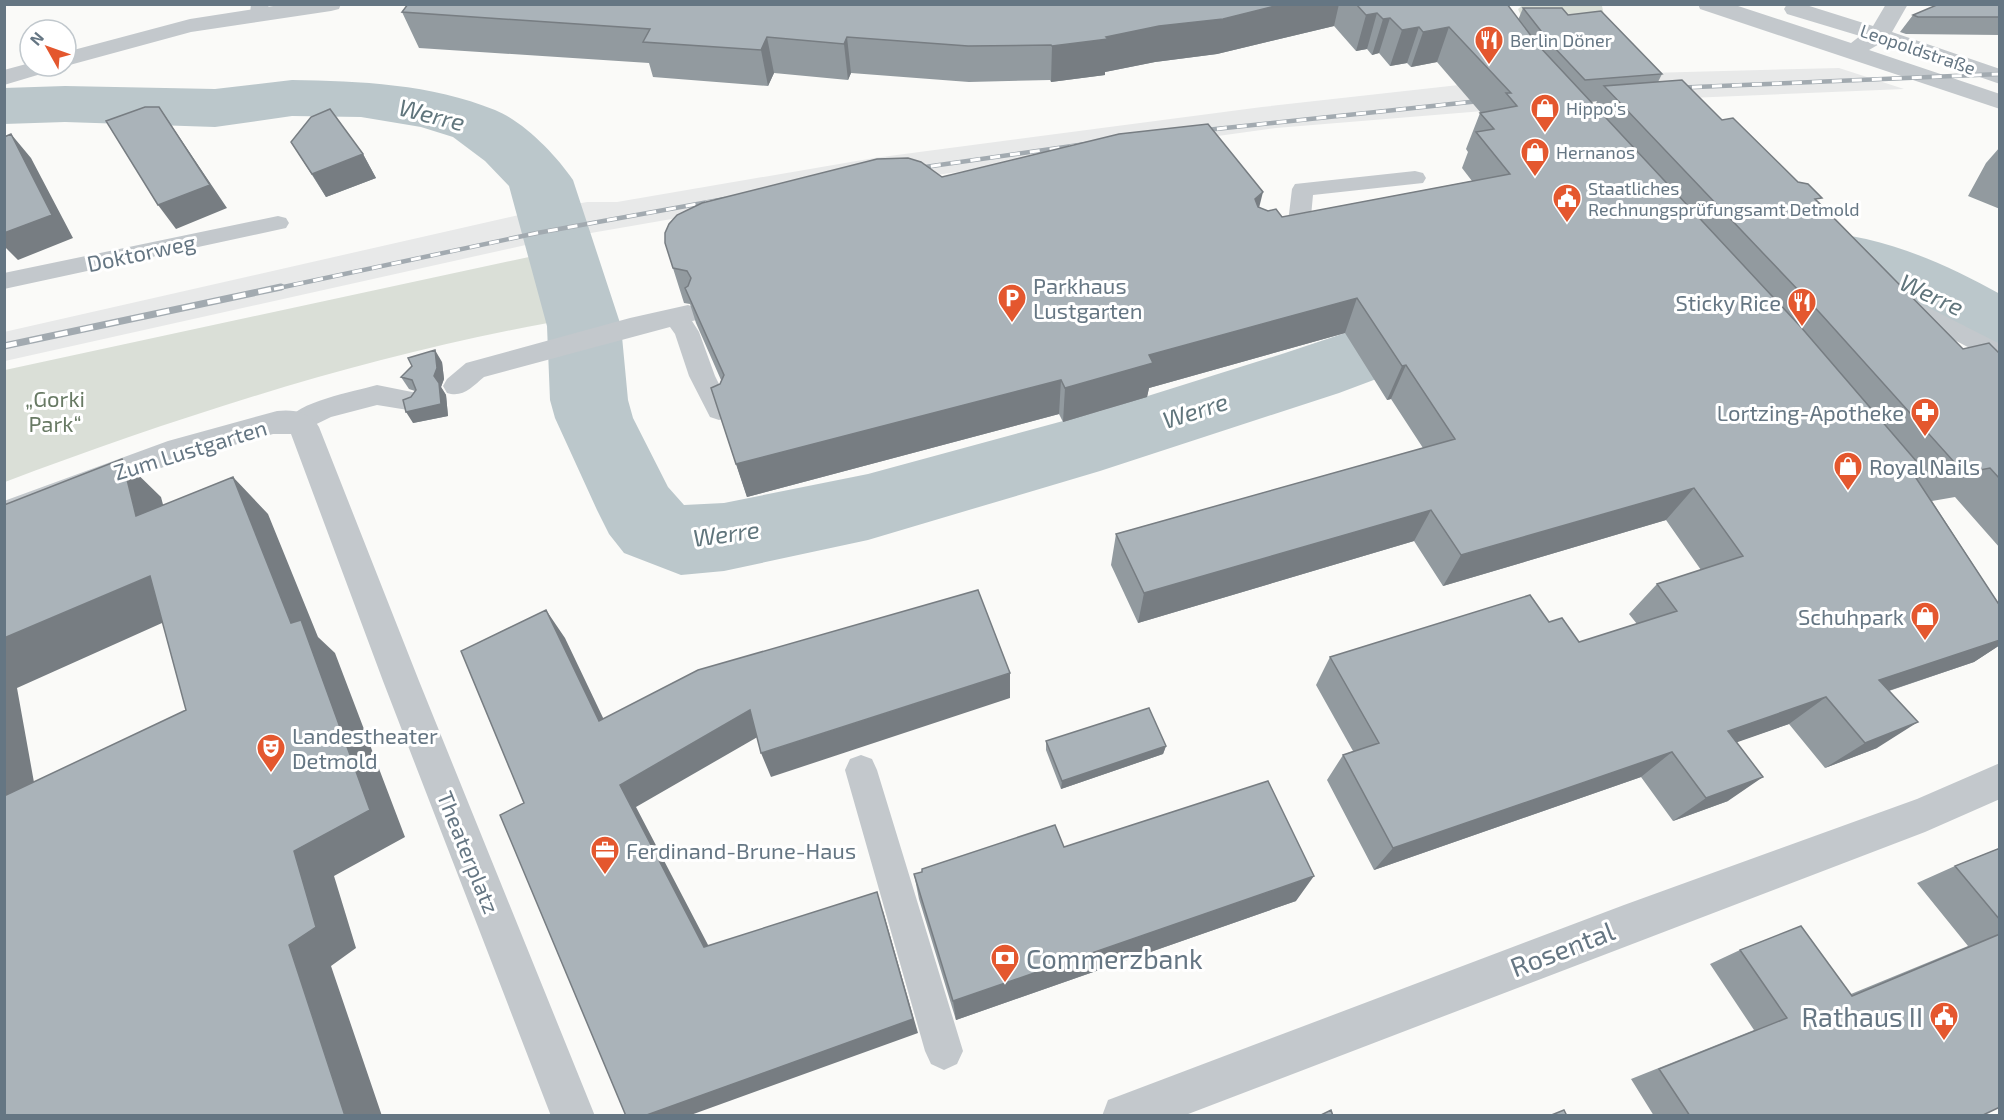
<svg xmlns="http://www.w3.org/2000/svg" width="2004" height="1120" font-family="'Exo 2',sans-serif">
<rect width="100%" height="100%" fill="#fafaf8"/>
<path fill="#e8e9e9" d="M 1839,68 L 1904,89 L 1592,102 L 1276,128 L 885,182 L 539,242 L 5,361 L 4,332 L 532,212 L 587,202 L 617,202 L 874,158 L 1262,107 L 1504,80 L 1573,75 Z"/>
<path fill="#dadfd7" d="M 1524,4 L 1602,6 L 1607,29 L 1528,31 L 1518,9 Z
M 529,257 L 548,323 C 362,357 181,416 5,482 L 5,370 Z"/>
<g fill="none" stroke-linecap="round" stroke-linejoin="round">
<path fill="#bbc7cb" fill-rule="evenodd" d="M 292,80 C 360,81 431,84 495,110 C 524,122 556,155 573,180 L 621,326 L 628,400 L 633,418 L 668,487 L 684,505 L 724,503 L 868,474 L 1100,411 L 1285,353 L 1438,302 L 1472,293 L 1498,301 L 1508,319 L 1498,337 L 1459,348 L 1339,393 L 1100,471 L 868,540 L 724,571 L 681,575 L 624,553 L 609,534 L 597,510 L 555,418 L 550,400 L 547,326 L 509,186 L 485,161 L 453,137 L 421,127 L 361,117 L 292,116 L 215,127 L 65,122 L 4,124 L 4,88 L 65,86 L 215,89 Z
M 1810,232 C 1877,233 1942,262 2000,294 L 2000,354 C 1948,339 1907,300 1855,285 C 1827,276 1800,281 1772,280 C 1763,280 1754,276 1745,274 L 1735,257 L 1745,240 L 1770,234 Z"/>
<path fill="#c3c8cc" fill-rule="evenodd" d="M 251,4 L 269,4 L 266,18 L 252,18 L 250,14 Z
M 1415,171 L 1423,173 L 1426,178 L 1423,183 L 1313,195 L 1310,227 L 1307,232 L 1274,241 L 1266,238 L 1263,233 L 1266,228 L 1288,222 L 1292,189 L 1295,184 Z
M 278,216 L 286,218 L 289,223 L 286,228 L 4,289 L 4,273 Z
M 1896,291 L 2000,344 L 2000,364 L 1888,305 L 1884,299 L 1888,293 Z
M 688,305 L 697,308 L 700,314 L 697,320 L 692,321 L 699,332 L 715,376 L 732,410 L 728,417 L 719,420 L 710,417 L 689,376 L 675,334 L 670,327 L 484,377 C 472,387 463,398 447,393 L 443,386 L 447,379 L 466,363 L 630,318 Z
M 377,385 L 417,393 L 421,400 L 417,407 L 408,410 L 377,405 L 331,417 L 298,433 L 289,430 L 285,423 C 297,401 353,392 377,385 Z
M 861,755 L 872,759 L 877,770 L 963,1051 L 957,1064 L 944,1070 L 931,1064 L 925,1051 L 845,770 L 850,759 Z"/>
<path fill="#c3c8cc" fill-rule="evenodd" d="M 277,411 C 293,409 311,412 319,427 L 419,681 L 595,1116 L 551,1116 L 383,681 L 291,434 L 273,434 L 185,459 L 4,527 L 4,501 L 168,441 Z
M 2000,763 L 2000,799 L 1925,832 L 1183,1116 L 1102,1116 L 1108,1100 L 1124,1094 L 1624,905 L 1917,799 Z"/>
<path fill="#c3c8cc" fill-rule="evenodd" d="M 286,4 L 341,4 L 339,9 L 331,11 L 191,32 L 66,66 L 66,52 L 190,19 Z
M 1698,4 L 1732,4 L 1851,43 L 1860,36 L 1787,14 L 1784,9 L 1787,4 L 1803,4 L 1873,26 L 1886,4 L 1908,4 L 1892,32 L 2000,69 L 2000,84 L 1881,43 L 1869,50 L 2000,94 L 2000,109 L 1700,9 Z
M 30,63 L 30,66 L 54,66 L 51,71 L 4,85 L 4,70 Z"/>
<g stroke="#a2aab0" stroke-width="4.5">
<path id="rail-far1" d="M 1672,88 L 2000,74
M 1197,131 L 1489,100
M 911,169 L 1086,144
M 274,289 L 537,233 L 725,199"/>
</g>
<g stroke="#a2aab0" stroke-width="7">
<path id="rail" d="M 4,346 L 281,287"/>
</g>
<use href="#rail-far1" stroke="#fff" stroke-width="3" stroke-dasharray="10" stroke-linecap="butt"/>
<use href="#rail" stroke="#fff" stroke-width="4.5" stroke-dasharray="13" stroke-linecap="butt"/>
</g>
<path fill="#929a9f" fill-rule="evenodd" d="M 408,4 L 1507,4 L 1518,20 L 1523,8 L 1568,15 L 1662,74 L 1658,82 L 1722,120 L 1819,202 L 1963,349 L 2000,354 L 2000,548 L 1955,497 L 1932,501 L 2000,606 L 2000,645 L 1974,662 L 1889,691 L 1877,748 L 1825,768 L 1789,724 L 1736,742 L 1728,801 L 1673,821 L 1641,777 L 1374,870 L 1327,780 L 1343,755 L 1353,751 L 1316,685 L 1330,657 L 1549,622 L 1579,642 L 1637,624 L 1629,614 L 1657,584 L 1701,570 L 1666,520 L 1443,586 L 1414,541 L 1138,623 L 1111,565 L 1116,534 L 1423,448 L 1391,399 L 1387,400 L 1345,333 L 1149,388 L 1147,397 L 1063,422 L 1059,414 L 747,497 L 711,388 L 720,384 L 721,380 L 696,323 L 690,304 L 684,303 L 665,243 L 942,177 L 1259,207 L 1282,217 L 1472,181 L 1462,168 L 1468,152 L 1466,149 L 1480,113 L 1481,113 L 1437,62 L 1411,67 L 1407,63 L 1390,66 L 1379,53 L 1372,55 L 1367,49 L 1356,51 L 1334,26 L 1217,54 L 1155,62 L 1105,72 L 1105,75 L 1051,82 L 1050,80 L 969,82 L 851,73 L 848,80 L 774,73 L 768,86 L 653,77 L 649,63 L 419,48 L 402,12 ZM 1597,101 L 1595,106 L 1591,102 Z
M 2000,4 L 2000,35 L 1906,34 L 1900,32 L 1913,15 Z
M 291,142 L 363,154 L 376,178 L 326,197 Z
M 2000,147 L 2000,209 L 1968,196 L 1986,163 Z
M 442,362 L 444,379 L 441,387 L 446,395 L 448,416 L 413,423 L 411,397 L 415,391 L 409,389 L 401,377 L 412,366 Z
M 1046,741 L 1166,746 L 1163,754 L 1061,789 L 1046,750 Z
M 1064,847 L 1296,901 L 956,1020 L 919,899 L 914,874 Z
M 2000,848 L 2000,1107 L 1981,1116 L 1654,1116 L 1631,1079 L 1754,1030 L 1710,964 L 1740,950 L 1851,994 L 1968,946 L 1917,883 L 1955,866 Z"/>
<path fill="#777d82" d="M 1283,4 L 1339,4 L 1334,26 L 1217,54 L 1155,62 L 1105,72 L 1105,75 L 1051,82 L 1052,46 L 1159,26 Z
M 1377,13 L 1367,49 L 1356,51 L 1366,15 Z
M 1390,18 L 1379,53 L 1372,55 L 1383,19 Z
M 1419,27 L 1407,63 L 1390,66 L 1402,30 Z
M 1449,27 L 1437,62 L 1411,67 L 1423,32 Z
M 767,37 L 774,73 L 768,86 L 761,50 Z
M 847,37 L 851,73 L 848,80 L 844,44 Z
M 159,107 L 227,208 L 176,229 L 158,205 Z
M 11,134 L 31,158 L 73,238 L 18,260 L 4,246 Z
M 363,154 L 376,178 L 326,197 L 312,174 Z
M 1263,192 L 1254,228 L 1255,199 Z
M 1357,298 L 1345,333 L 1149,388 L 1147,397 L 1063,422 L 1065,388 L 1149,355 Z
M 435,350 L 442,362 L 444,379 L 441,387 L 446,395 L 448,416 L 413,423 L 406,412 L 434,376 Z
M 1406,365 L 1391,399 L 1387,400 L 1402,366 Z
M 1061,380 L 1059,414 L 747,497 L 736,464 Z
M 122,459 L 161,497 L 176,553 L 136,516 Z
M 233,477 L 268,514 L 318,637 L 335,653 L 405,837 L 334,876 L 356,948 L 331,966 L 382,1116 L 345,1116 L 289,945 L 294,851 L 291,623 Z
M 1694,488 L 1666,520 L 1443,586 L 1461,555 Z
M 1431,510 L 1414,541 L 1138,623 L 1144,593 Z
M 150,576 L 191,610 L 17,688 L 37,799 L 4,800 L 4,638 Z
M 546,610 L 565,638 L 616,745 L 599,721 Z
M 2000,640 L 2000,645 L 1974,662 L 1840,707 L 1879,680 Z
M 1010,673 L 1010,698 L 771,777 L 761,753 Z
M 1826,697 L 1789,724 L 1695,757 L 1728,731 Z
M 750,710 L 761,735 L 636,807 L 718,964 L 704,947 L 620,785 Z
M 1918,722 L 1877,748 L 1825,768 L 1865,743 Z
M 1166,746 L 1163,754 L 1061,789 L 1062,781 Z
M 1672,752 L 1641,777 L 1374,870 L 1393,848 Z
M 1763,777 L 1728,801 L 1673,821 L 1706,798 Z
M 1314,876 L 1296,901 L 956,1020 L 953,1001 Z
M 883,911 L 918,1033 L 688,1116 L 644,1116 Z"/>
<path fill="#aab3b9" stroke="#777d82" stroke-width="1.5" d="M 408,4 L 983,5 L 1283,4 L 1223,19 L 1159,26 L 1106,37 L 1108,39 L 1052,46 L 1051,45 L 968,46 L 847,37 L 844,44 L 767,37 L 761,50 L 643,42 L 650,29 L 402,12 Z
M 1356,4 L 1507,4 L 1538,45 L 1800,326 L 1929,476 L 1916,478 L 2000,606 L 2000,640 L 1879,680 L 1918,722 L 1865,743 L 1826,697 L 1728,731 L 1763,777 L 1706,798 L 1672,752 L 1393,848 L 1343,755 L 1379,743 L 1330,657 L 1530,595 L 1549,622 L 1562,618 L 1579,642 L 1677,611 L 1657,584 L 1743,556 L 1694,488 L 1461,555 L 1431,510 L 1144,593 L 1116,534 L 1455,439 L 1406,365 L 1402,366 L 1357,298 L 1149,355 L 1153,363 L 1065,388 L 1061,380 L 736,464 L 711,388 L 720,384 L 724,375 L 685,288 L 688,286 L 691,278 L 687,271 L 673,268 L 665,243 L 665,233 L 669,224 L 677,215 L 702,203 L 877,159 L 908,158 L 921,162 L 942,177 L 1119,134 L 1208,124 L 1263,192 L 1255,199 L 1258,207 L 1268,211 L 1276,209 L 1282,217 L 1510,174 L 1476,132 L 1494,129 L 1480,113 L 1517,106 L 1506,93 L 1511,93 L 1449,27 L 1423,32 L 1419,27 L 1402,30 L 1390,18 L 1383,19 L 1377,13 L 1366,15 Z
M 1939,4 L 2000,4 L 2000,17 L 1918,17 L 1913,15 Z
M 1523,8 L 1562,8 L 1568,15 L 1601,11 L 1662,74 L 1585,80 L 1552,45 Z
M 1682,80 L 1722,120 L 1733,118 L 1798,182 L 1808,184 L 1822,198 L 1815,199 L 1963,349 L 1989,343 L 2000,354 L 2000,479 L 1990,468 L 1964,473 L 1820,313 L 1604,86 Z
M 145,107 L 159,107 L 210,185 L 158,205 L 106,121 Z
M 330,109 L 363,154 L 312,174 L 291,142 L 311,117 Z
M 11,134 L 52,215 L 4,233 L 4,137 Z
M 435,350 L 437,368 L 434,376 L 439,383 L 441,404 L 406,412 L 403,400 L 411,397 L 416,390 L 412,380 L 401,377 L 412,366 L 408,358 Z
M 122,459 L 136,516 L 233,477 L 291,623 L 301,620 L 370,810 L 294,851 L 316,927 L 289,945 L 345,1116 L 4,1116 L 4,796 L 186,710 L 150,576 L 4,638 L 4,505 Z
M 978,590 L 1010,673 L 761,753 L 750,710 L 620,785 L 704,947 L 877,892 L 913,1019 L 644,1116 L 626,1116 L 500,815 L 524,803 L 461,651 L 546,610 L 599,721 L 698,670 Z
M 1149,708 L 1166,746 L 1062,781 L 1046,741 Z
M 1268,781 L 1314,876 L 953,1001 L 914,874 L 922,872 L 922,869 L 1055,825 L 1064,847 Z
M 2000,848 L 2000,920 L 1955,866 Z
M 1801,926 L 1852,996 L 2000,934 L 2000,1107 L 1981,1116 L 1690,1116 L 1659,1069 L 1787,1018 L 1740,950 Z
M 1331,1110 L 1333,1116 L 1319,1116 Z
M 1564,1110 L 1567,1116 L 1549,1116 Z"/>
<defs>
<g id="restaurant-pin" transform="scale(1.5)"><path d="M0 17L-7.5 6A9.5 9.5 0 1 1 7.5 6Z" fill="#e4572e" stroke="#fff"/><path d="M-5-6h1v4h1v-4h1v4h1v-4h1v5L-1.5 .5V6h-2V.5L-5-1ZM5-6V6H3V1.5H1.5Q1.5-4 5-6Z" fill="#fff"/></g>
<g id="shop-pin" transform="scale(1.5)"><path d="M0 17L-7.5 6A9.5 9.5 0 1 1 7.5 6Z" fill="#e4572e" stroke="#fff"/><path d="M-5-2.5h2.3a2.7 3.5 0 0 1 5.4 0H5L5.5 6h-11ZM-1.5-2.5h3a1.5 2.3 0 0 0-3 0Z" fill="#fff"/></g>
<g id="civic-pin" transform="scale(1.5)"><path d="M0 17L-7.5 6A9.5 9.5 0 1 1 7.5 6Z" fill="#e4572e" stroke="#fff"/><path d="M-.6-6.5H3V-4.5H.6V-3L4-1V1h2V6H-6V1h2V-1L-.6-3ZM-1.2 2.5V6h2.4V2.5Z" fill="#fff"/></g>
<g id="parking-pin" transform="scale(1.5)"><path d="M0 17L-7.5 6A9.5 9.5 0 1 1 7.5 6Z" fill="#e4572e" stroke="#fff"/><path d="M-3.5-5.5H1a3.5 3.5 0 0 1 0 7H-1V5.5H-3.5ZM-1-3.4V-.6H.8a1.4 1.4 0 0 0 0-2.8Z" fill="#fff"/></g>
<g id="pharmacy-pin" transform="scale(1.5)"><path d="M0 17L-7.5 6A9.5 9.5 0 1 1 7.5 6Z" fill="#e4572e" stroke="#fff"/><path d="M-2-6h4v4h4v4h-4v4h-4v-4h-4v-4h4Z" fill="#fff"/></g>
<g id="theatre-pin" transform="scale(1.5)"><path d="M0 17L-7.5 6A9.5 9.5 0 1 1 7.5 6Z" fill="#e4572e" stroke="#fff"/><path d="M-5-5.5Q0-4 5-5.5V0Q5 5 0 6Q-5 5-5 0ZM-3.3-2.5H-1v1.5H-3.3ZM1-2.5H3.3v1.5H1ZM-2.8 1Q0 5.5 2.8 1Z" fill="#fff"/></g>
<g id="office-pin" transform="scale(1.5)"><path d="M0 17L-7.5 6A9.5 9.5 0 1 1 7.5 6Z" fill="#e4572e" stroke="#fff"/><path d="M-6-3h4V-5.5h4V-3h4V5H-6ZM-1-4.5V-3h2v-1.5ZM-6 0V1H6V0Z" fill="#fff"/></g>
<g id="bank-pin" transform="scale(1.5)"><path d="M0 17L-7.5 6A9.5 9.5 0 1 1 7.5 6Z" fill="#e4572e" stroke="#fff"/><path d="M-6-4H6V4H-6ZM0-2.3a2.3 2.3 0 1 0 0 4.6a2.3 2.3 0 1 0 0-4.6Z" fill="#fff"/></g>
</defs>
<g fill-rule="evenodd">
<use href="#restaurant-pin" x="1489" y="40"/>
<use href="#shop-pin" x="1545" y="108"/>
<use href="#shop-pin" x="1535" y="152"/>
<use href="#civic-pin" x="1567" y="198"/>
<use href="#parking-pin" x="1012" y="298"/>
<use href="#restaurant-pin" x="1802" y="302"/>
<use href="#pharmacy-pin" x="1925" y="412"/>
<use href="#shop-pin" x="1848" y="466"/>
<use href="#shop-pin" x="1925" y="616"/>
<use href="#theatre-pin" x="271" y="748"/>
<use href="#office-pin" x="605" y="850"/>
<use href="#bank-pin" x="1005" y="958"/>
<use href="#civic-pin" x="1944" y="1016"/>
</g>
<g text-anchor="middle" dominant-baseline="central" stroke-width="6" stroke-linejoin="round" paint-order="stroke">
<g font-size="18" fill="#657683" stroke="#fff" text-anchor="start">
<text x="1510" y="40">Berlin Döner</text>
<text x="1566" y="108">Hippo's</text>
<text x="1556" y="152">Hernanos</text>
<text x="1588" y="188">Staatliches<tspan x="1588" dy="21">Rechnungsprüfungsamt Detmold</tspan></text>
</g>
<g font-size="18" fill="#657683" stroke="#fff">
<text transform="translate(1918 49) rotate(19)">Leopoldstraße</text>
</g>
<g font-size="22" fill="#657683" stroke="#fff">
<text transform="translate(141 252) rotate(-12)">Doktorweg</text>
<text transform="translate(190 449) rotate(-17)">Zum Lustgarten</text>
<text transform="translate(469 852) rotate(68)">Theaterplatz</text>
</g>
<g font-size="22" fill="#657683" stroke="#fff" text-anchor="start">
<text x="1033" y="285">Parkhaus<tspan x="1033" dy="25">Lustgarten</tspan></text>
<text x="1781" y="302" text-anchor="end">Sticky Rice</text>
<text x="1904" y="412" text-anchor="end">Lortzing-Apotheke</text>
<text x="1869" y="466">Royal Nails</text>
<text x="1904" y="616" text-anchor="end">Schuhpark</text>
<text x="292" y="735">Landestheater<tspan x="292" dy="25">Detmold</tspan></text>
<text x="626" y="850">Ferdinand-Brune-Haus</text>
</g>
<g font-size="22" fill="#687a64" stroke="#fff">
<text x="55" y="398">„Gorki<tspan x="55" dy="25">Park“</tspan></text>
</g>
<g font-size="24" font-style="italic" fill="#60757c" stroke="#fff">
<text transform="translate(432 114) rotate(14)">Werre</text>
<text transform="translate(1932 294) rotate(25)">Werre</text>
<text transform="translate(1195 410) rotate(-18)">Werre</text>
<text transform="translate(726 533) rotate(-8)">Werre</text>
</g>
<g font-size="27" fill="#657683" stroke="#fff">
<text transform="translate(1562 948) rotate(-21)">Rosental</text>
</g>
<g font-size="27" fill="#657683" stroke="#fff" text-anchor="start">
<text x="1026" y="958">Commerzbank</text>
<text x="1923" y="1016" text-anchor="end">Rathaus II</text>
</g>
</g>
<rect width="2004" height="1120" fill="none" stroke="#657683" stroke-width="12"/>
<g transform="translate(48 48) rotate(310)"><circle r="28" fill="#ffffff" stroke="#c1c8cd" stroke-width="1.5"/>
<path d="M0-4.5L10 22L0 15L-10 22Z" fill="#e4572e"/>
<text y="-9" font-size="16" font-weight="bold" text-anchor="middle" fill="#657683">N</text>
</g>
</svg>
